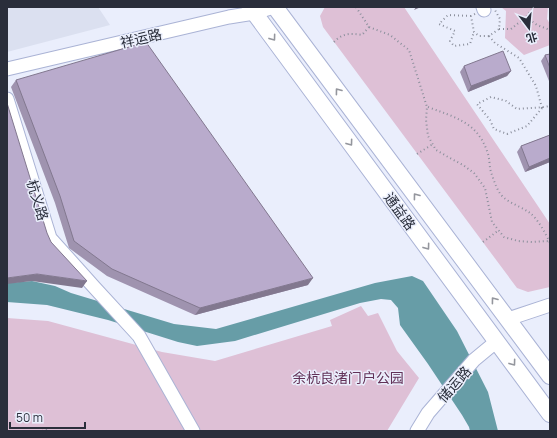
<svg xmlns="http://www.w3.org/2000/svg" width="557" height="438" font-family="Manrope,'Noto Sans SC',sans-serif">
<rect width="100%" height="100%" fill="#eaeefc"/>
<path fill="#dbe0f0" d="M 7,7 L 98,7 L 110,25 L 7,52 Z"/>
<path fill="#dec0d6" d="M 325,7 L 404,7 L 550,224 L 550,287 L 528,292 L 517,288 L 323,27 L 320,16 Z
M 501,7 L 548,7 L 547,19 L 550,24 L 550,45 L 524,55 L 505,38 L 506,11 Z
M 361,306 L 368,316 L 378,313 L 397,351 L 419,378 L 387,431 L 7,431 L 7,318 L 48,321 L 162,352 L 215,361 L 332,326 L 330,320 Z"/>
<path fill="#679da7" d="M 412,276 L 423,281 L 457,331 L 488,392 L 498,431 L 470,431 L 469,427 L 462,415 L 428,364 L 400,325 L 398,308 L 391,300 L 381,299 L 360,303 L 235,341 L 197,346 L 178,342 L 108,320 L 47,305 L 7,302 L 7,283 L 32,281 L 55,286 L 71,293 L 174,324 L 216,329 L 375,283 Z"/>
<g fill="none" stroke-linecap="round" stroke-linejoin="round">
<g stroke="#aab3d5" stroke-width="15">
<path id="minor" d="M 483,7 L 484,10
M 7,69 L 229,17 L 254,13 L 274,7
M 7,99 L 50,238 L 94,287 L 139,336 L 193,431
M 508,319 L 550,305
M 417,431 L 428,413 L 474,360 L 497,341"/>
</g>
<g stroke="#aab3d5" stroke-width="18">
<path id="major" d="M 250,7 L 550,414
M 275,7 L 550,376"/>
</g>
<path stroke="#8b8f9c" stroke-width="2" stroke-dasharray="1 3" stroke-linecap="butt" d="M 356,7 L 369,27 L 390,35 L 409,50 L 427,107 L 426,120 L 428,136 L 436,150 L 448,157 L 463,165 L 474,173 L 485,188 L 492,222 L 504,237 L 518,241 L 532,242 L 549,241
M 475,14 L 471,16 L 474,32 L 479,36 L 489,36 L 499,29 L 500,19 L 495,10
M 471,16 L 448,15 L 439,24 L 455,31 L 450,41 L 454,46 L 470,44 L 474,32
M 526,17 L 537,25 L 550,30
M 499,29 L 511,29 L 526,17 L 534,7
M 489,36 L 495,43 L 519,58 L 536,86 L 542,108
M 334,42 C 343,33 350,33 362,35 L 369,27
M 428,107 C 454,117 477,122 487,151 C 490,158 489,166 491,172 C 494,181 497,191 503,197 C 511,204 522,207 530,213 C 538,219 546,234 550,243
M 542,108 L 527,126 L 507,134 L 494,129 L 490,120 L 477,104 L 491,97 L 506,101 L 517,109 C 528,108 539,108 550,106
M 417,154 L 433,144
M 483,242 L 499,230
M 549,332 L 550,332
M 42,431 L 46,430 L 48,431"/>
<use href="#minor" stroke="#fff" stroke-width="13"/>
<use href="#major" stroke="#fff" stroke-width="16"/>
</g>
<path fill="#9f93af" d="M 550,54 L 550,81 L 549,81 L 541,61 L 545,55 Z
M 464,66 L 511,71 L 507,76 L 468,92 L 460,72 Z
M 16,80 L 308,285 L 195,315 L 107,276 L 69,248 L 55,203 L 11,87 Z
M 550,135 L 550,162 L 525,172 L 517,152 L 521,146 Z"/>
<path fill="#82788f" d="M 416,7 L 421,7 L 414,10 Z
M 511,71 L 507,76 L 468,92 L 471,86 Z
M 550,158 L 550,162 L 525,172 L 529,167 Z
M 37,274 L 87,281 L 82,288 L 32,281 L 7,284 L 7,278 Z
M 313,278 L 308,285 L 195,315 L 200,308 Z"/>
<path fill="#b9abcc" stroke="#82788f" d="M 146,42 L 313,278 L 200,308 L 112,269 L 74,241 L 60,196 L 16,80 Z
M 503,51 L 511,71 L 471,86 L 464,66 Z
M 550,54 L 550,68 L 545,55 Z
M 7,103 L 47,233 L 51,242 L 87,281 L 37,274 L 7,278 Z
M 550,135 L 550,158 L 529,167 L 521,146 Z"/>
<defs><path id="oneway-chevron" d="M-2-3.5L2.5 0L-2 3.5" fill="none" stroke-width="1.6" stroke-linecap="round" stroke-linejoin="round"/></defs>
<g stroke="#94969d">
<use href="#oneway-chevron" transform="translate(273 38) rotate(54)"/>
<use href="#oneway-chevron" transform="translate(338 91) rotate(-127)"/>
<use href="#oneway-chevron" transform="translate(350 143) rotate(54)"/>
<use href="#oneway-chevron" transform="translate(416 196) rotate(-127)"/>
<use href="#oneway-chevron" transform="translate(427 247) rotate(54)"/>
<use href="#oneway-chevron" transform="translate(494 300) rotate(-127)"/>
<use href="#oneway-chevron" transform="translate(513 363) rotate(54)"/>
</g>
<g text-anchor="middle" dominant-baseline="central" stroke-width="3" stroke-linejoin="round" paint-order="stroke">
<g font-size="14" fill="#2a2e3b" stroke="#eaeefc">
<text transform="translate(141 38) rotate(-13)">祥运路</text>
<text transform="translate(38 200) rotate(73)">杭义路</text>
<text transform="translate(400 211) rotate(54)">通益路</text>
<text transform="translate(454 384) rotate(-49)">储运路</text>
</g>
<g font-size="14" fill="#623157" stroke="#eaeefc">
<text x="348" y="377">余杭良渚门户公园</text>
</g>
</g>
<rect width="557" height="438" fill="none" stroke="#2a2e3b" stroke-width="16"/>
<g transform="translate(529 28) rotate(164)" stroke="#eaeefc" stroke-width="3" paint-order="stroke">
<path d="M0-3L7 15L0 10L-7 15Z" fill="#2a2e3b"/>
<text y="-6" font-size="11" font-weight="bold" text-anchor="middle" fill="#2a2e3b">北</text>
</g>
<path d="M10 422v6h75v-6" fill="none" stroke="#2a2e3b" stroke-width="2"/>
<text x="16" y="422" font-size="12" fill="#2a2e3b" stroke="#eaeefc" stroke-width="3" paint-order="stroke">50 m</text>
</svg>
